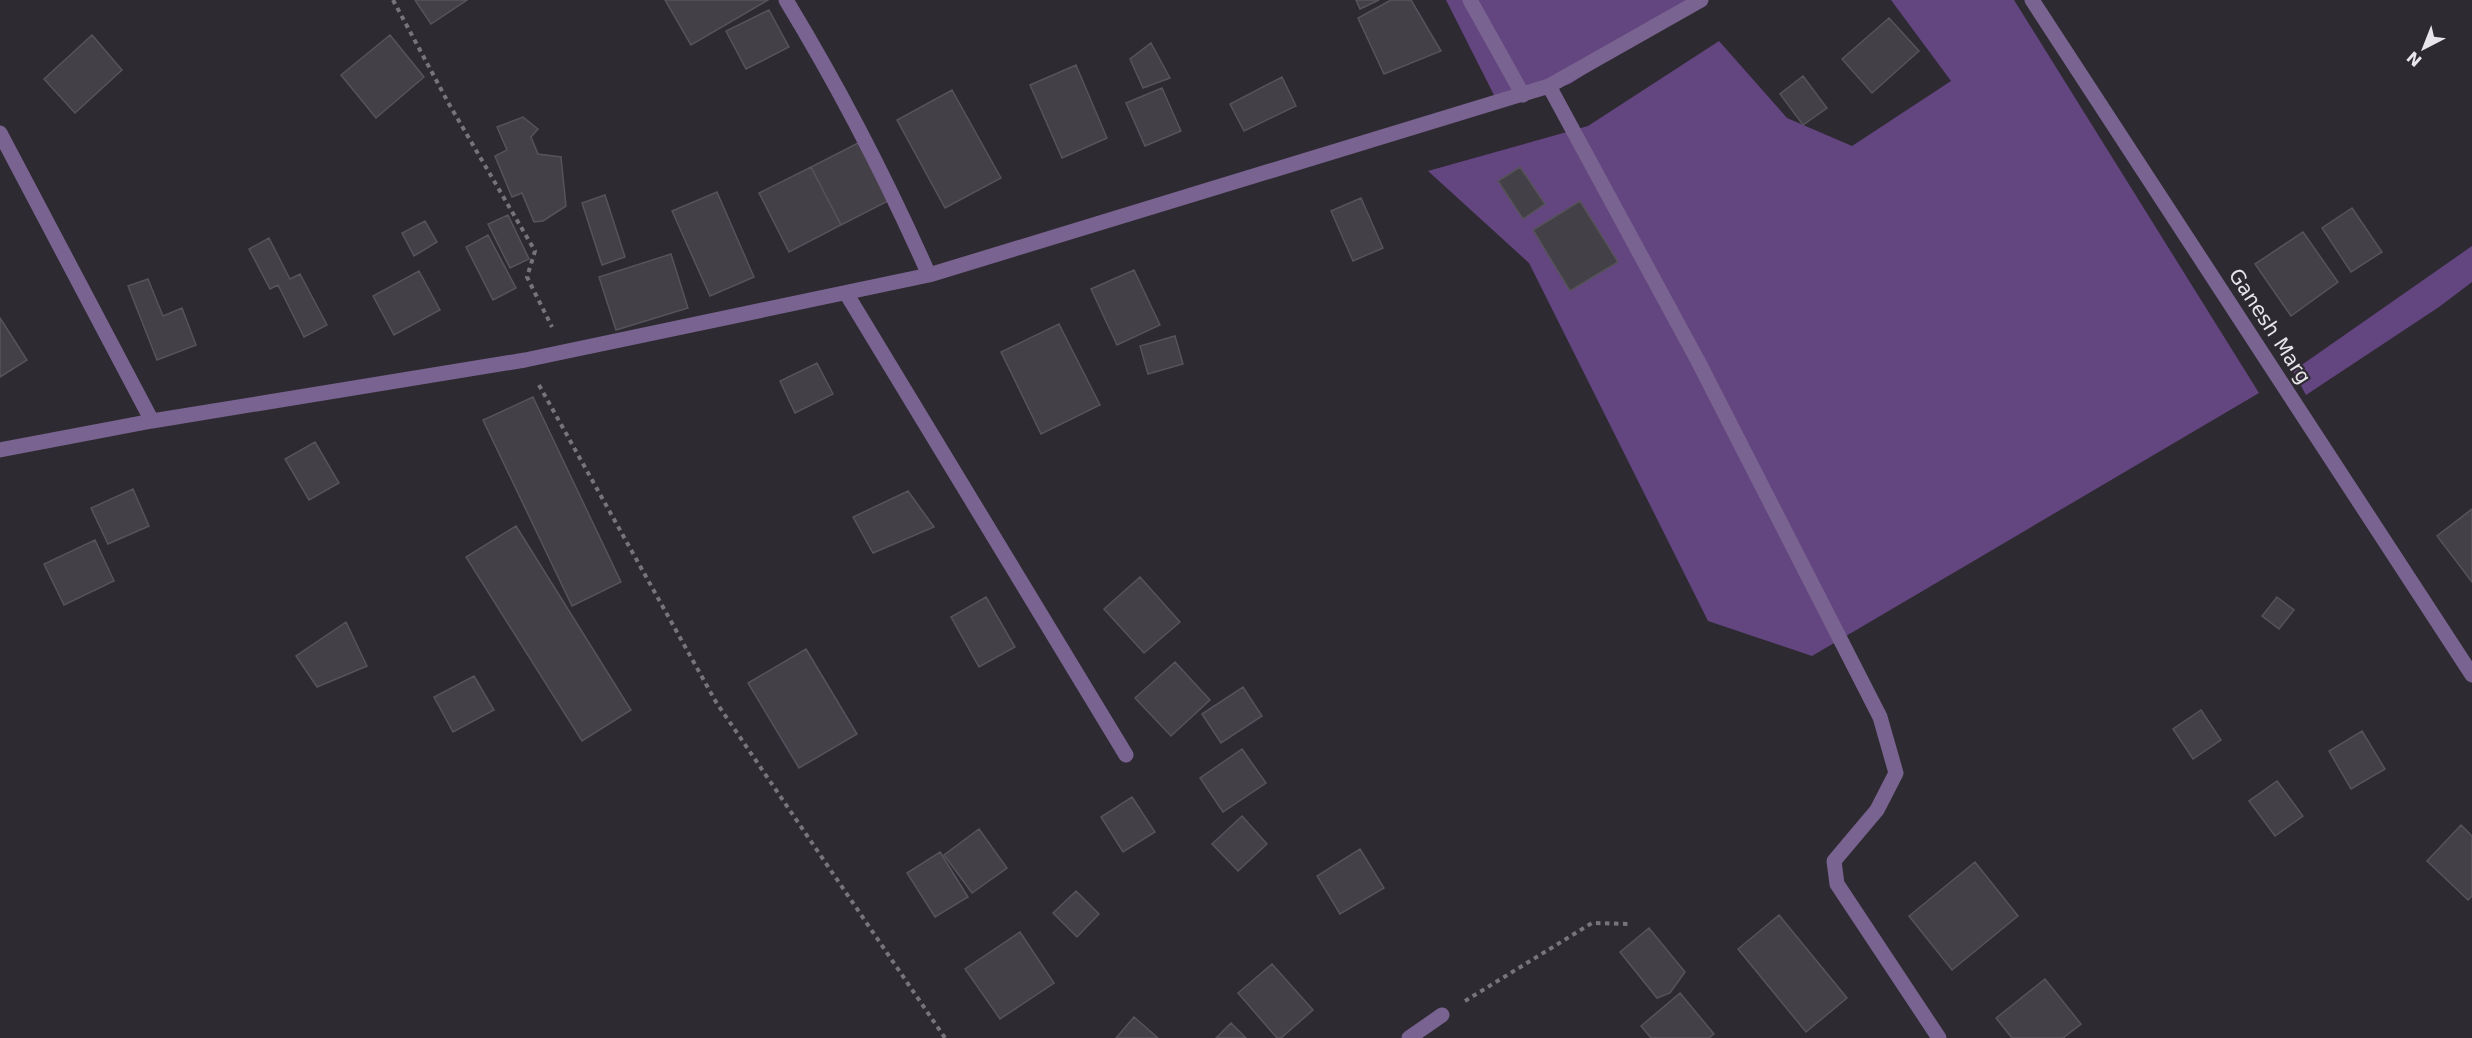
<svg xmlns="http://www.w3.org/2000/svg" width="2472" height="1038" font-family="'DejaVu Sans',sans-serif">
<rect width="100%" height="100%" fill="#2e2a31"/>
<path fill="#63457f" d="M 1446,0 L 1698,0 L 1570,84 L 1498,103 Z
M 1891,0 L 2014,0 L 2259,393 L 1812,656 L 1708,621 L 1529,263 L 1428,171 L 1588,126 L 1719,41 L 1787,118 L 1852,146 L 1951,81 Z
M 2472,246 L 2472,282 L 2439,307 L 2306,395 L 2293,371 Z"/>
<path fill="#434047" stroke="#57535b" stroke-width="1.5" d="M 415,0 L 467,0 L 431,24 Z
M 665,0 L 768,0 L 691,45 Z
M 1356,0 L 1379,0 L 1360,9 Z
M 1391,0 L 1411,0 L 1441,51 L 1384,74 L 1358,18 Z
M 769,10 L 789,47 L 746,69 L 726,31 Z
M 1889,18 L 1919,51 L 1872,93 L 1842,59 Z
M 92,35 L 122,70 L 75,113 L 44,79 Z
M 390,35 L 424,77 L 376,118 L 341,75 Z
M 1151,43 L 1170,78 L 1143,88 L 1130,59 Z
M 1076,65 L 1107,138 L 1062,158 L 1030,85 Z
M 1803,76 L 1827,108 L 1803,125 L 1780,94 Z
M 1282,77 L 1296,106 L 1244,131 L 1230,104 Z
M 1162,88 L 1181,131 L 1145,146 L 1126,103 Z
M 952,90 L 1001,178 L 945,208 L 897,120 Z
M 523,117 L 538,129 L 531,137 L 538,154 L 561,157 L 566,206 L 543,221 L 534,222 L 522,193 L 512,197 L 495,156 L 507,150 L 497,127 Z
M 860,142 L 890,200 L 841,225 L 811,167 Z
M 811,167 L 841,225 L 789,252 L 759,193 Z
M 1520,167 L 1545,204 L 1523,219 L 1498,181 Z
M 717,192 L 754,277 L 710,296 L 672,211 Z
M 605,195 L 625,257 L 602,265 L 582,203 Z
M 1361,198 L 1383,248 L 1353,261 L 1331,211 Z
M 1580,201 L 1618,262 L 1570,291 L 1533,230 Z
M 2352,208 L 2382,252 L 2351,272 L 2322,228 Z
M 508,215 L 529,259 L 510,268 L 488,224 Z
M 425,221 L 437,242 L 414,256 L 402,233 Z
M 2303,232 L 2338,282 L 2291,316 L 2255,264 Z
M 488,235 L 516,288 L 493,300 L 466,247 Z
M 269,238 L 290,279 L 300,274 L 327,325 L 304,337 L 278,285 L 270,289 L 249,249 Z
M 671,254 L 688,308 L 616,330 L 599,277 Z
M 1134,270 L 1160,325 L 1117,345 L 1091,289 Z
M 419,271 L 440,310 L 394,335 L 373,296 Z
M 148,279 L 163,316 L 182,308 L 196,345 L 157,360 L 128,286 Z
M 0,318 L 27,360 L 0,377 Z
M 1059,324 L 1100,405 L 1041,434 L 1001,352 Z
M 1175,336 L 1183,364 L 1148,374 L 1140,346 Z
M 817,363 L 833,394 L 795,413 L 780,381 Z
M 533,397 L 621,582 L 572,606 L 483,420 Z
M 315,442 L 339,483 L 309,500 L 285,459 Z
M 133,489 L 149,526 L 108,544 L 91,508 Z
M 908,491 L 934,527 L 873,553 L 853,517 Z
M 2472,509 L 2472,582 L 2437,536 Z
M 516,526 L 631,710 L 582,741 L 466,557 Z
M 95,540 L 114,581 L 64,605 L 44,564 Z
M 1140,577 L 1180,622 L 1144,653 L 1104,609 Z
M 986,597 L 1015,647 L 979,667 L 951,617 Z
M 2277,597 L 2294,610 L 2279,629 L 2262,616 Z
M 346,622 L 367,666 L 317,687 L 296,656 Z
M 806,649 L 857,734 L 799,768 L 748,683 Z
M 1175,662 L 1210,700 L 1171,736 L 1135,698 Z
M 474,676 L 494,710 L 453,732 L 434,697 Z
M 1243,687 L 1262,716 L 1221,743 L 1202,714 Z
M 2201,710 L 2221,740 L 2193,759 L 2173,729 Z
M 2362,731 L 2385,769 L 2351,789 L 2329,751 Z
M 1242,749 L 1266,783 L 1223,812 L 1200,778 Z
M 2277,781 L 2303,816 L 2275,836 L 2249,801 Z
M 1132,797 L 1155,832 L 1123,852 L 1101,817 Z
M 1242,816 L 1267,844 L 1238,871 L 1212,844 Z
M 2461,825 L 2472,836 L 2472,896 L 2468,900 L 2427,861 Z
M 979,829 L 1007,868 L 972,893 L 944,855 Z
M 1360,849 L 1384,888 L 1340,914 L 1317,876 Z
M 940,852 L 968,897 L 935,917 L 907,873 Z
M 1975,862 L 2018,916 L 1952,970 L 1909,916 Z
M 1076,891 L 1099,914 L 1077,937 L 1053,913 Z
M 1779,915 L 1847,998 L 1806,1032 L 1738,949 Z
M 1649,928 L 1685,972 L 1670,993 L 1657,998 L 1620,952 Z
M 1020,932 L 1054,983 L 1000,1019 L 965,969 Z
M 1272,964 L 1313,1010 L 1281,1038 L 1277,1038 L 1238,993 Z
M 2045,979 L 2081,1024 L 2063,1038 L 2012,1038 L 1996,1018 Z
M 1680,993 L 1714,1034 L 1709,1038 L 1651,1038 L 1641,1026 Z
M 1134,1017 L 1158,1038 L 1116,1038 Z
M 1231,1023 L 1246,1038 L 1216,1038 Z"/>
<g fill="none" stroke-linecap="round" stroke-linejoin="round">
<path stroke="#77747a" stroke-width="4" stroke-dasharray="4.5 4.5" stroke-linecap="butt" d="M 393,0 L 449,104 L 535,251 L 527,277 L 552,327
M 539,385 L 716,702 L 945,1038
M 1465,1001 L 1592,923 L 1631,924"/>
<path stroke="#796390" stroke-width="15" d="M 786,0 C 840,89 887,180 929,275
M 1470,0 L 1523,95
M 2032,0 L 2472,675
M 1549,86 L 1698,361 L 1880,717 L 1896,773 L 1877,810 L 1834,861 L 1837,884 L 1939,1038
M 0,133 L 152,421 L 0,450
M 846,293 L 1126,755
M 152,421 L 525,360 L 929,275 L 1549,86 L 1701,0
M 1409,1038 L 1442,1015"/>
</g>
<g text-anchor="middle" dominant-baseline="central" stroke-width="4.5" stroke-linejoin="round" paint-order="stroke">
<g font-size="20" fill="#e8e6eb" stroke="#2e2a31">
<text transform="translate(2270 326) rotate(57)">Ganesh Marg</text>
</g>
</g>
<g transform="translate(2424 48) rotate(222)" stroke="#2e2a31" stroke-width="4.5" paint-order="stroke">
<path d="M0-4.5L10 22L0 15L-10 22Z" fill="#e8e6eb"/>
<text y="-9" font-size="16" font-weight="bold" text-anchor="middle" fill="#e8e6eb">N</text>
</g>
</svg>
